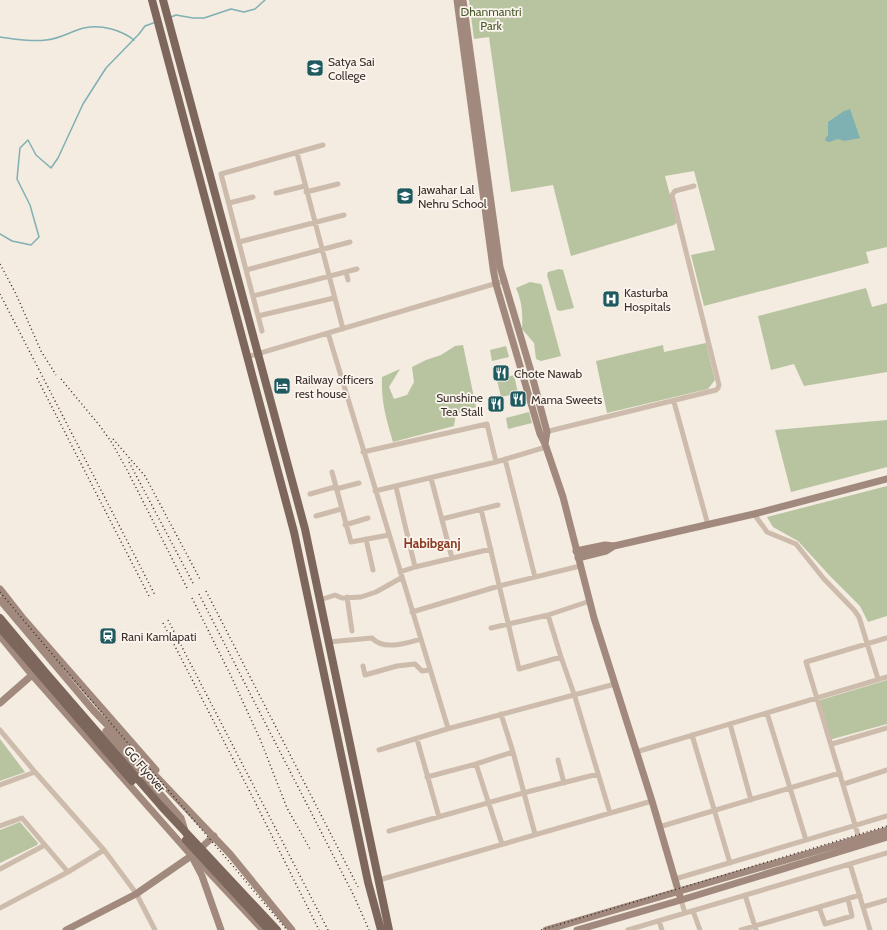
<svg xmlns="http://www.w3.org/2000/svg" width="887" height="930" font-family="Cabin,sans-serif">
<rect width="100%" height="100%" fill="#f4ebe1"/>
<path fill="#b8c4a0" d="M 469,0 L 887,0 L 887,247 L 866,252 L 869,263 L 704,306 L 691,255 L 715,250 L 694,171 L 665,176 L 677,222 L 674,225 L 571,256 L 553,185 L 511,192 L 489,37 L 474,39 Z
M 559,269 L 563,270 L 574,308 L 560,311 L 557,310 L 547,275 L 548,272 Z
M 530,282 L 541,284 L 542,286 L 561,356 L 541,361 L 536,359 L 534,343 L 522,329 C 523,313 522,302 516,288 Z
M 866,288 L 872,307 L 887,303 L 887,372 L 804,386 L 794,364 L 771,370 L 758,316 Z
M 706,343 L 715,380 L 708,389 L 607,413 L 596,361 L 663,345 L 664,352 Z
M 463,345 L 476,407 L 456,414 L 454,426 L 393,442 C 386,419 381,401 382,377 L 400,369 L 389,387 L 394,399 L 407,395 L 414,382 L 412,367 L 426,360 L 441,355 L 455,346 Z
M 506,346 L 509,357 L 492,361 L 490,350 Z
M 514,375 L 518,393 L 501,397 L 497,380 Z
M 529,412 L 532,423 L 508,429 L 506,418 Z
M 887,420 L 887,467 L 791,492 L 775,430 Z
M 887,486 L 887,616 L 868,622 L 860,606 L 830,576 L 798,541 L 773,527 L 767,517 Z
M 887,680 L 887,724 L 829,740 L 817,701 Z
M 0,739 L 25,772 L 0,781 Z
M 20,822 L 38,843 L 37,845 L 0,863 L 0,830 Z"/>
<path fill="#7fb0b2" d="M 850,109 L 860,138 L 844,141 L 838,139 L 829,142 L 826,141 L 825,139 L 828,135 L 828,122 L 844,111 Z"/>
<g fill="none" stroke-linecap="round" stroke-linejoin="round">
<path stroke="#7fb0b2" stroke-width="1.5" d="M 171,17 L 176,15 L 193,18 L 204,18 L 231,9 L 244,12 L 255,9 L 265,0
M 0,37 C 15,39 31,42 46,40 C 60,39 71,31 84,28 C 101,24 121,30 134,40
M 0,234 L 12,241 L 31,245 L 39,237 L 30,205 L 17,179 L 20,148 L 28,140 L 36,155 L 51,168 L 58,158 L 83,104 L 106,68 L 139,34 L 145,26 L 156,22"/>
<path stroke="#cdbbac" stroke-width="5" d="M 297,153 L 343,329
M 306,192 L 338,184
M 276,193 L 305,186
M 229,203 L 253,197
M 239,242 L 344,215
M 246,270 L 350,242
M 346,272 L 348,280
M 253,296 L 357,269
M 258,316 L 334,298
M 262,331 L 221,174 L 323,145
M 328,333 L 448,728
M 247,357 L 504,281
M 674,402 L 708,525
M 545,432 L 716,390 L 718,388 L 719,385 L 672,195 L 675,191 L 694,186
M 363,452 L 487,424 L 496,462
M 505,459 L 535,577
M 332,472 L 351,542 L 389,535
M 431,478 L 452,558
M 396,487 L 415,567
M 336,489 L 359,483
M 375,491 L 496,462 L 546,447
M 310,494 L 335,487
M 481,509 L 519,669 L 561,657
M 754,514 L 767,532 L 796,544 L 824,579 L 854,610 L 859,617 L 878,679
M 316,516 L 341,509
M 442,519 L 498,505
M 345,525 L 368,518
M 366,539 L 373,570
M 400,572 L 415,567 L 491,549
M 347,597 L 352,631
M 320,600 L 335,595 L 342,598 L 361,597 L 376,592 L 401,578
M 412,612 L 499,586 L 580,566
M 548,615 L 561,657 L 574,694 L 610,813
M 491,628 L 548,615 L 590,601
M 328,642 L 372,638 C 384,651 406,643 421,639
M 363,666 L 365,675 L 397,666 L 415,664 L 422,671 L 430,670
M 767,713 L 806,840
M 501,714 L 513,752 L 535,834
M 730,724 L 751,800
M 0,730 L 35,772 L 104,850 L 136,893 L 155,930
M 692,735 L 730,863
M 417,739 L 439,817
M 832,744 L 887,728
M 379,750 L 447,729 L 615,684
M 636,752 L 887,677
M 558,760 L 564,783
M 476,764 L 502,844
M 427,777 L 476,764 L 513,752
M 844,784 L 887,770
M 0,785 L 35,772
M 0,826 L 22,818 L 68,872
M 659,827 L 840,773
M 389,831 L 523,793 L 598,774
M 859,838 L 806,662 L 887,638
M 850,864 L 870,930
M 0,869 L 45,845
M 675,879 L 887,816
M 379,880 L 652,801
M 745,895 L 756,930
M 681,900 L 685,913
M 819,907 L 825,924 L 852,916 L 848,899
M 863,907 L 887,900
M 0,908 L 68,872 L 104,850
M 693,911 L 700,930
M 659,921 L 662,930
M 628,930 L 887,853
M 741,930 L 860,895"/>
<path stroke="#a18a7d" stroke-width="7" d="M 457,0 L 493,268 L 496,284 L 540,434 L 545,444 L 563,497 L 594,618 L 652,801 L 681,900
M 463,0 L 500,267 L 530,368 L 547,432 L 545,444
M 576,551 L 605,545 L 614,546 L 754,514 L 887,479
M 578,558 L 606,551 L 614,546
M 0,589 L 22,617 L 156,770
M 0,600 L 93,710 L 230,854 L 292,930
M 0,636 L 32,675 L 191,855 L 202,876 L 221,930
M 0,703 L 32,675
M 106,731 L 181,818 L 186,834
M 190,848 L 194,854 L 207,870 L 263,930
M 66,930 L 136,894 L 194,854 L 214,836
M 546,930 L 817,851 L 887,830
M 577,930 L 681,900 L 887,837"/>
<path stroke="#7d675c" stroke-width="8" d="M 152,0 L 294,532 L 368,882 L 381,930
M 163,0 L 305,529 L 389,930"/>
<path stroke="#3b302b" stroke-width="1.5" stroke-dasharray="1 3" stroke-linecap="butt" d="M 0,264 L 16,294 L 41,351 L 56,375
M 0,294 L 155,595
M 37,378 L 150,598
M 61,379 L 100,426 L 112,443 L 127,470 L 187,588
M 113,439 L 145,476 L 201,581
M 129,462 L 194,585
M 206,591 L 358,887
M 0,592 C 95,706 192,817 287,930
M 199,594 L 354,896 L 369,930
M 192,598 L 231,676 L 260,739 L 287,808 L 310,849
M 168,620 L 328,930
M 163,623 L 250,792 L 319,930
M 541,930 L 887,826"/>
<path stroke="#7d675c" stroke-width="8" d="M 0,618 L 46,673 L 162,807 L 277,930
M 0,628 L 132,781
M 186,840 L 269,930"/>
</g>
<defs>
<g id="university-square" transform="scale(0.9)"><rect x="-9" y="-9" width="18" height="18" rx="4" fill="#1f5a5e" stroke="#fbf5ee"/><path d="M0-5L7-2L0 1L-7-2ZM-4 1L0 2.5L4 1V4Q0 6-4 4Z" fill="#fff"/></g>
<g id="school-square" transform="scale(0.9)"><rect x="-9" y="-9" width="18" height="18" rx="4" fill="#1f5a5e" stroke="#fbf5ee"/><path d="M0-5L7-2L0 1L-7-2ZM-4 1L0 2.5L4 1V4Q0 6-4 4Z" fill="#fff"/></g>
<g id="hospital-square" transform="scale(0.9)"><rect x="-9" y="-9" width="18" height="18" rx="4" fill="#1f5a5e" stroke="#fbf5ee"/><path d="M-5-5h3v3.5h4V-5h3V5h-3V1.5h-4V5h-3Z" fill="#fff"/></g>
<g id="restaurant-square" transform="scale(0.9)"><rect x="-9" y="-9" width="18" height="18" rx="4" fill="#1f5a5e" stroke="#fbf5ee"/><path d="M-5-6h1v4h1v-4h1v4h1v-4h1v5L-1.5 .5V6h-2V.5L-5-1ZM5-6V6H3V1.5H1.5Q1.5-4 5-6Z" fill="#fff"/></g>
<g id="hotel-square" transform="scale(0.9)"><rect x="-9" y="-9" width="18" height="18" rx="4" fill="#1f5a5e" stroke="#fbf5ee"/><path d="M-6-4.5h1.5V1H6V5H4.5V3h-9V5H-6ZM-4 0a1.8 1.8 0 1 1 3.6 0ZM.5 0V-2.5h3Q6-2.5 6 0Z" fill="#fff"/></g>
<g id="station-square" transform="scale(0.9)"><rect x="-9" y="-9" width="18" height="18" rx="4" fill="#1f5a5e" stroke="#fbf5ee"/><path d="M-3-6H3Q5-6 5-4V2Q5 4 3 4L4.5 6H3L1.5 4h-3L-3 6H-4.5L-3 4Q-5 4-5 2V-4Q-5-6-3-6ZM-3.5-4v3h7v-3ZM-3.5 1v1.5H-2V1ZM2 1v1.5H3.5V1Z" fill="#fff"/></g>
</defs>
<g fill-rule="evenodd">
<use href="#university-square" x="315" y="68"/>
<use href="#school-square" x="405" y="196"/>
<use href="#hospital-square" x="611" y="299"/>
<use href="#restaurant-square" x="501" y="373"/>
<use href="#hotel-square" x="282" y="386"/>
<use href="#restaurant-square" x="518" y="399"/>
<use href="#restaurant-square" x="496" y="404"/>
<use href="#station-square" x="108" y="636"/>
</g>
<g text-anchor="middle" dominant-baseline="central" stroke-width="3.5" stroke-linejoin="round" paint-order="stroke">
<g font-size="12" fill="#4a5a2e" stroke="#fbf5ee">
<text x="491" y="11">Dhanmantri<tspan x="491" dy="14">Park</tspan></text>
</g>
<g font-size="12" fill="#3b302b" stroke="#fbf5ee" text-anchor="start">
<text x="328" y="61">Satya Sai<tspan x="328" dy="14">College</tspan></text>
<text x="418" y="189">Jawahar Lal<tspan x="418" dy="14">Nehru School</tspan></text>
<text x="624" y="292">Kasturba<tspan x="624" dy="14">Hospitals</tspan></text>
<text x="514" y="373">Chote Nawab</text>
<text x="295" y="379">Railway officers<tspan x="295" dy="14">rest house</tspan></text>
<text x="483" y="397" text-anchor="end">Sunshine<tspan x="483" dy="14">Tea Stall</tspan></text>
<text x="531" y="399">Mama Sweets</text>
<text x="121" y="636">Rani Kamlapati</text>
</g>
<g font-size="12" fill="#3b302b" stroke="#fbf5ee">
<text transform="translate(145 769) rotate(49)">GG Flyover</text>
</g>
<g font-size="13" font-weight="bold" fill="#8c3b22" stroke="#fbf5ee">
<text x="432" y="543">Habibganj</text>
</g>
</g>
</svg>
